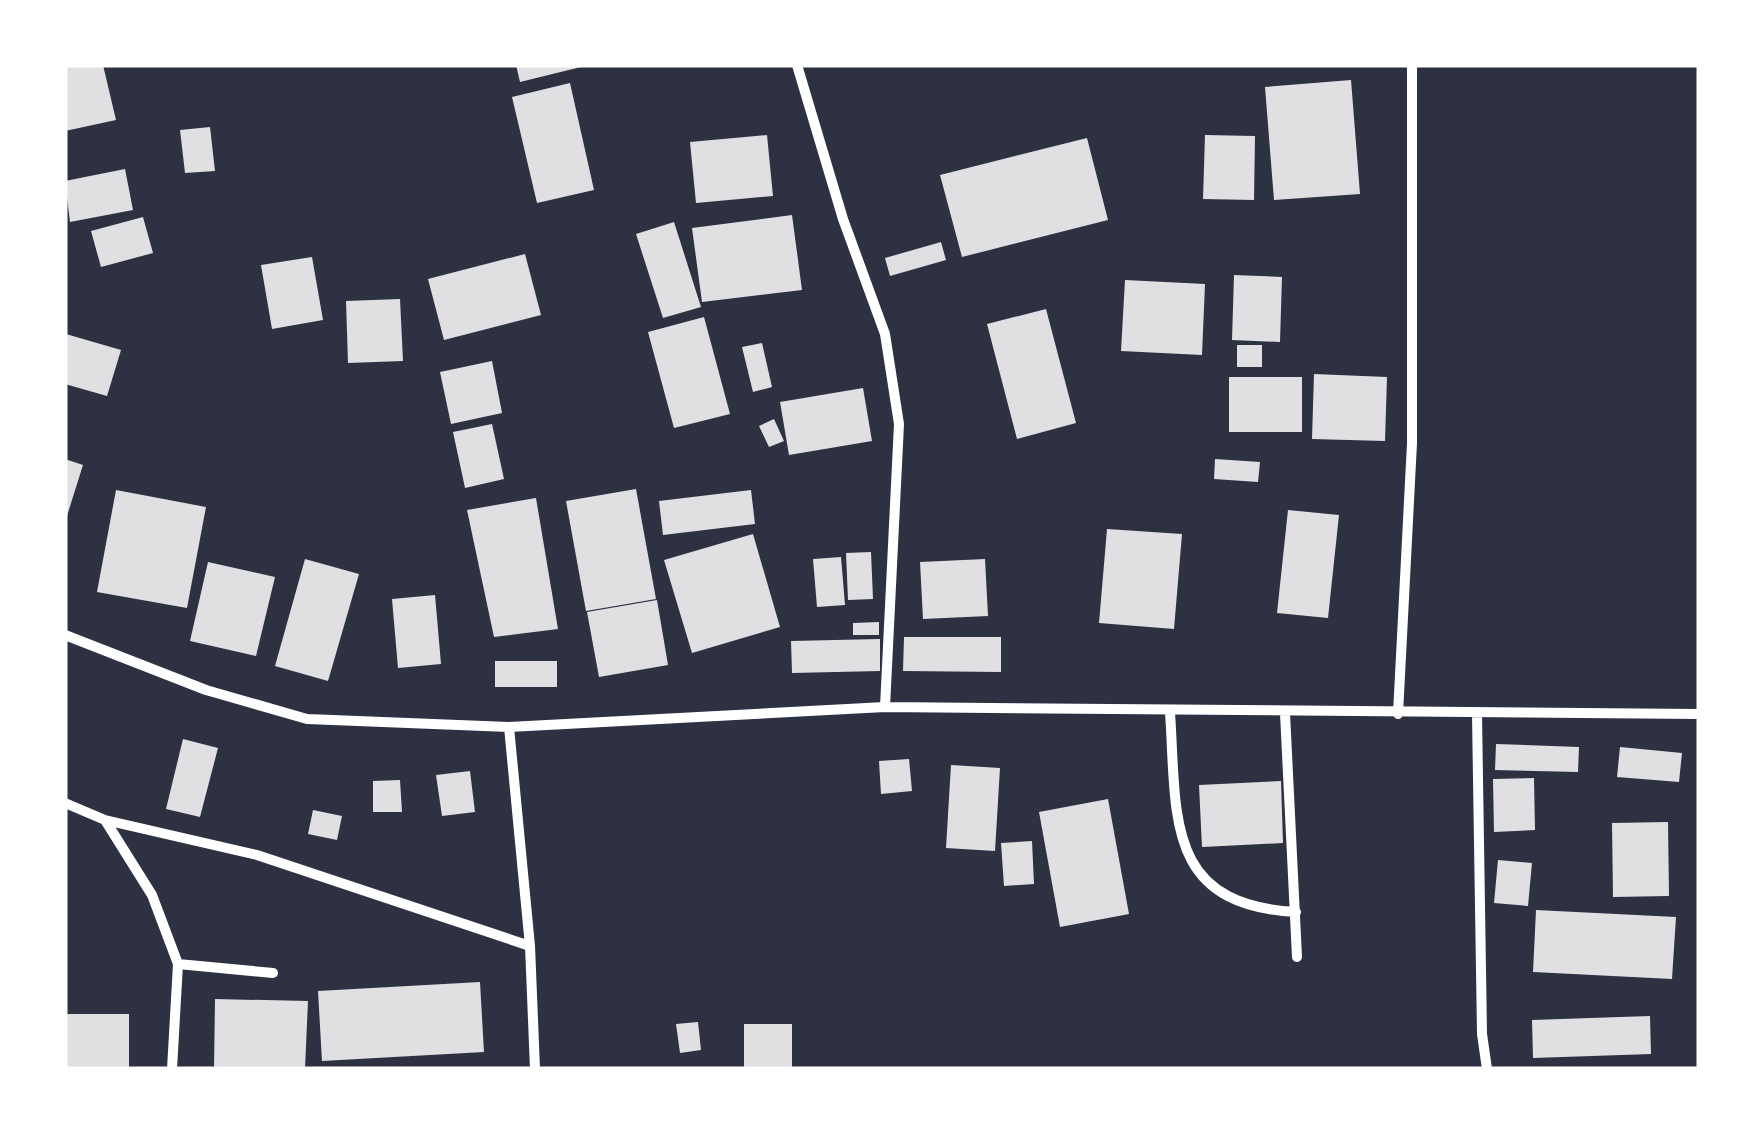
<svg xmlns="http://www.w3.org/2000/svg" width="1764" height="1134" font-family="Georgia,serif">
<rect width="100%" height="100%" fill="#2d3142"/>
<path fill="#e0e0e3" d="M 65,65 L 103,65 L 116,120 L 65,131 Z
M 516,65 L 585,65 L 585,66 L 520,82 Z
M 1351,80 L 1360,194 L 1274,200 L 1265,87 Z
M 570,83 L 594,190 L 537,203 L 512,97 Z
M 210,127 L 215,171 L 185,173 L 180,130 Z
M 767,135 L 773,196 L 696,203 L 690,142 Z
M 1205,135 L 1255,136 L 1254,200 L 1203,199 Z
M 1087,138 L 1108,220 L 962,257 L 940,175 Z
M 125,169 L 133,210 L 70,222 L 65,181 Z
M 792,215 L 802,290 L 702,302 L 692,228 Z
M 143,217 L 153,253 L 101,267 L 91,231 Z
M 674,222 L 701,307 L 663,318 L 636,234 Z
M 941,242 L 946,260 L 890,276 L 885,258 Z
M 525,254 L 541,315 L 444,340 L 428,279 Z
M 312,257 L 323,320 L 272,329 L 261,265 Z
M 1234,275 L 1282,277 L 1280,342 L 1232,340 Z
M 1125,280 L 1205,284 L 1202,355 L 1121,351 Z
M 400,299 L 403,361 L 348,363 L 346,301 Z
M 1046,309 L 1076,423 L 1017,439 L 987,324 Z
M 704,317 L 730,414 L 674,428 L 648,332 Z
M 66,334 L 121,350 L 107,396 L 65,384 Z
M 762,343 L 772,387 L 753,392 L 742,347 Z
M 1237,345 L 1262,345 L 1262,367 L 1237,367 Z
M 492,361 L 502,413 L 451,424 L 440,372 Z
M 1314,374 L 1387,377 L 1385,441 L 1312,439 Z
M 1229,377 L 1302,377 L 1302,432 L 1229,432 Z
M 863,388 L 872,441 L 789,455 L 780,402 Z
M 774,419 L 784,441 L 769,447 L 759,426 Z
M 492,424 L 504,479 L 465,488 L 453,432 Z
M 65,459 L 83,465 L 66,519 L 65,518 Z
M 1215,459 L 1260,462 L 1258,482 L 1214,479 Z
M 636,489 L 656,599 L 586,611 L 566,501 Z
M 116,490 L 206,507 L 187,608 L 97,592 Z
M 751,490 L 755,524 L 663,535 L 659,501 Z
M 536,498 L 558,629 L 494,637 L 467,510 Z
M 1288,510 L 1339,515 L 1328,618 L 1277,613 Z
M 1107,529 L 1182,534 L 1174,629 L 1099,623 Z
M 753,534 L 780,627 L 692,653 L 664,560 Z
M 871,552 L 873,599 L 848,600 L 846,553 Z
M 841,557 L 845,605 L 817,607 L 813,559 Z
M 305,559 L 359,574 L 328,681 L 275,666 Z
M 985,559 L 988,616 L 923,619 L 920,562 Z
M 208,562 L 275,577 L 256,656 L 190,641 Z
M 435,595 L 441,664 L 398,668 L 392,599 Z
M 657,600 L 668,665 L 599,677 L 587,612 Z
M 879,622 L 879,635 L 853,635 L 853,623 Z
M 904,637 L 1001,637 L 1001,672 L 903,671 Z
M 880,639 L 880,671 L 792,673 L 791,641 Z
M 495,661 L 557,661 L 557,687 L 495,687 Z
M 183,739 L 218,748 L 200,817 L 166,809 Z
M 1496,744 L 1579,747 L 1578,772 L 1495,770 Z
M 1620,747 L 1682,753 L 1679,782 L 1617,777 Z
M 909,759 L 912,791 L 881,794 L 879,761 Z
M 951,765 L 1000,768 L 995,851 L 946,848 Z
M 470,771 L 475,812 L 442,816 L 436,775 Z
M 1534,778 L 1535,830 L 1494,832 L 1493,779 Z
M 400,780 L 402,812 L 373,812 L 373,781 Z
M 1281,781 L 1283,843 L 1202,847 L 1199,785 Z
M 1108,799 L 1129,914 L 1060,927 L 1039,812 Z
M 313,810 L 342,816 L 337,840 L 308,834 Z
M 1668,822 L 1669,896 L 1613,897 L 1612,823 Z
M 1032,841 L 1034,884 L 1004,886 L 1001,843 Z
M 1498,860 L 1532,863 L 1528,906 L 1494,903 Z
M 1536,910 L 1676,917 L 1672,979 L 1533,972 Z
M 480,982 L 484,1052 L 322,1061 L 318,991 Z
M 215,999 L 308,1001 L 305,1069 L 214,1069 Z
M 65,1014 L 129,1014 L 129,1069 L 65,1069 Z
M 1650,1016 L 1651,1054 L 1533,1058 L 1532,1020 Z
M 698,1022 L 701,1050 L 680,1053 L 676,1024 Z
M 744,1024 L 792,1024 L 792,1069 L 744,1069 Z"/>
<g fill="none" stroke-linecap="round" stroke-linejoin="round">
<path stroke="#fff" stroke-width="10" d="M 797,65 L 843,219 L 885,334 L 899,424 L 885,707
M 65,635 L 206,690 L 307,719 L 509,727 L 885,707 L 1699,714
M 1170,712 C 1177,816 1164,905 1296,912
M 1285,713 L 1297,957
M 1398,714 L 1412,443 L 1412,65
M 1477,714 L 1482,1034 L 1487,1069
M 509,727 L 530,946 L 535,1069
M 65,803 L 105,820 L 257,855 L 530,946
M 105,820 L 152,895 L 178,964 L 172,1069
M 178,964 L 273,973"/>
</g>
<rect width="1764" height="1134" fill="none" stroke="#ffffff" stroke-width="135"/>
</svg>
